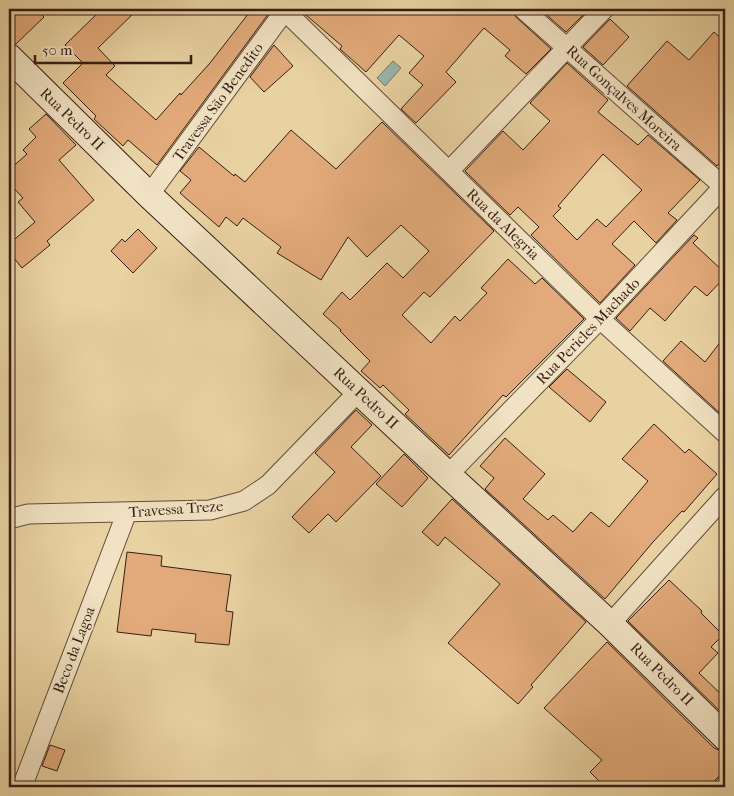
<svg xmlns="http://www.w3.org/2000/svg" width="734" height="796" font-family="'IM FELL French Canon',serif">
<rect width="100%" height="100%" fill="#e9d2a2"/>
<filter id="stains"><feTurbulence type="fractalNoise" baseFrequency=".004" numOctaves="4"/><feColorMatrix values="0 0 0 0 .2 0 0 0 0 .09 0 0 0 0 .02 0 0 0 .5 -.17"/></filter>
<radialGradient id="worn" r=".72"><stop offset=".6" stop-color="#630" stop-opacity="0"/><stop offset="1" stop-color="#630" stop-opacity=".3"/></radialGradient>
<path fill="#99b6ad" stroke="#717a71" d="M 393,61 L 401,68 L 385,86 L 377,78 Z"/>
<path fill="#e2aa7a" stroke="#341f16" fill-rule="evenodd" d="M 9,9 L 36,9 L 44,17 L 16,44 L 9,42 Z
M 102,9 L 138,9 L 98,48 L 115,66 L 106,75 L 156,120 L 180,93 L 181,95 L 210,63 L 252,9 L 272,9 L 157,165 L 128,140 L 123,146 L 94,119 L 96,116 L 63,83 L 83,63 L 65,45 Z
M 299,9 L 512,9 L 516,17 L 551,49 L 526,74 L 505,56 L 510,50 L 484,28 L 446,72 L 456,82 L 416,123 L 401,109 L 423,85 L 409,73 L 424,56 L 399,35 L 366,72 L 340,49 L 342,46 Z
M 540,9 L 589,9 L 566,32 Z
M 610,19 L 629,37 L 603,65 L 583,47 Z
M 714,32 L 725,42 L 725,156 L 717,166 L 627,86 L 667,41 L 689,60 Z
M 274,45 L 293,66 L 264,92 L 250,77 Z
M 567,63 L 608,100 L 598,112 L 638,145 L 648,135 L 700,180 L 668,213 L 677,220 L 656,243 L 634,221 L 612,244 L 635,265 L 600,303 L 531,235 L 539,227 L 518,207 L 510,215 L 465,171 L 503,131 L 523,150 L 550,121 L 530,103 ZM 603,154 L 642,190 L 606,227 L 597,219 L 577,240 L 553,216 L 561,208 L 558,206 Z
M 46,114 L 76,145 L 59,160 L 94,200 L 47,241 L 50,245 L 22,268 L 9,252 L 9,244 L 35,222 L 18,202 L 23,198 L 9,183 L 9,170 L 27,154 L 23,150 L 36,137 L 29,129 Z
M 382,122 L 494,231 L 430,297 L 424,292 L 402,315 L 431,343 L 455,316 L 460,321 L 487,293 L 481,288 L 508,259 L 535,284 L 542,278 L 584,319 L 506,397 L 503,395 L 449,455 L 405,414 L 409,410 L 383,385 L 380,388 L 361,371 L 370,361 L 340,331 L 341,330 L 323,314 L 342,292 L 350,300 L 387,263 L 403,278 L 429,251 L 401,225 L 367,257 L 348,237 L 321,280 L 277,253 L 281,247 L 243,218 L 237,226 L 226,217 L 219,227 L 180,193 L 191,180 L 180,171 L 199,147 L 234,176 L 235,174 L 245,182 L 291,130 L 336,169 Z
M 138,229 L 157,248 L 133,273 L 111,251 L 122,239 L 125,242 Z
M 694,235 L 698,238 L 693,243 L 725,273 L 725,277 L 707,296 L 695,286 L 665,321 L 650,308 L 630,331 L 616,318 Z
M 725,336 L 725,418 L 663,361 L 681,341 L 705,362 Z
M 567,369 L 606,402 L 590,422 L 549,387 Z
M 356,410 L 372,425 L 351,447 L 381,476 L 336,522 L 328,514 L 309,533 L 292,517 L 335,472 L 315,453 Z
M 654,424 L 685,453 L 689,449 L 717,474 L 684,512 L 682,511 L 653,542 L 605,599 L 485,489 L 494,478 L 480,466 L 505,438 L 545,474 L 523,499 L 548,520 L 553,515 L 573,532 L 591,512 L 609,527 L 648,481 L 622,459 Z
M 404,454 L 428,478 L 402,507 L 376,484 Z
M 452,499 L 586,622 L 531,685 L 533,687 L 518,704 L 448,643 L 500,584 L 445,537 L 438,546 L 422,532 Z
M 127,552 L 162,556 L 161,566 L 231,575 L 226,611 L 233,612 L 229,645 L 195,642 L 196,634 L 152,629 L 151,636 L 117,632 Z
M 669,580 L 702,611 L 701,613 L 723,635 L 711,647 L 718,653 L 699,673 L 725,698 L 725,716 L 628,621 Z
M 607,642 L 714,748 L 721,751 L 725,752 L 725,773 L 717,778 L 710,787 L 605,787 L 590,772 L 602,760 L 544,708 Z
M 50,745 L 65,750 L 57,771 L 42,766 Z"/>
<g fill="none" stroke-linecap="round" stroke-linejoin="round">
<g stroke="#614c39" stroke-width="21">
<path id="street" d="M 523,9 L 725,188
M 285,11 L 600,319 L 725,433
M 449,171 L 604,9
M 149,195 L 286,9
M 448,475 L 600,319 L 725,185
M 9,519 L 28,514 L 210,510 L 244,501 L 268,485 L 359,391
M 610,624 L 725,496
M 22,787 L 127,512
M 724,787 L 725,786"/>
</g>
<g stroke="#341f16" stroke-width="28">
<path id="secondary" d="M 9,57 L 149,195 L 448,475 L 610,624 L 725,737"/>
</g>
<use href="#street" stroke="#f1e2c3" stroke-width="19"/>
<use href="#secondary" stroke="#f1e2c3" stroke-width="26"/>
</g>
<g text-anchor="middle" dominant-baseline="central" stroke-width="4" stroke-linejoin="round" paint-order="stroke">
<g font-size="15" fill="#341f16" stroke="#f1e2c3">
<text transform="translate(624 98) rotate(42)">Rua Gonçalves Moreira</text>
<text transform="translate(218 102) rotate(-54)">Travessa São Benedito</text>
<text transform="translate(72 119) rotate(44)">Rua Pedro II</text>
<text transform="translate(503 224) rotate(44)">Rua da Alegria</text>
<text transform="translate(588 331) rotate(-46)">Rua Pericles Machado</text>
<text transform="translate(366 398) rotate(43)">Rua Pedro II</text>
<text transform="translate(176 509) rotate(-4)">Travessa Treze</text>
<text transform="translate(74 650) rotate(-69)">Beco da Lagoa</text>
<text transform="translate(662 674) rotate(45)">Rua Pedro II</text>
</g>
</g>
<rect width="734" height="796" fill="none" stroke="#e9d2a2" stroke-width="30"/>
<rect x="10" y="10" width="714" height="776" fill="none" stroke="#341f16" stroke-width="2.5"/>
<rect x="15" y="15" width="704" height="766" fill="none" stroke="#341f16"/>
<path d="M35 55v8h156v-8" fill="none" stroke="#341f16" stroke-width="2.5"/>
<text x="42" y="55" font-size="15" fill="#341f16" stroke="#f1e2c3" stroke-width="4" paint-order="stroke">50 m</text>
<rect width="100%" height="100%" filter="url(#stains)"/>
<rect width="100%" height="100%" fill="url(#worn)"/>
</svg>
